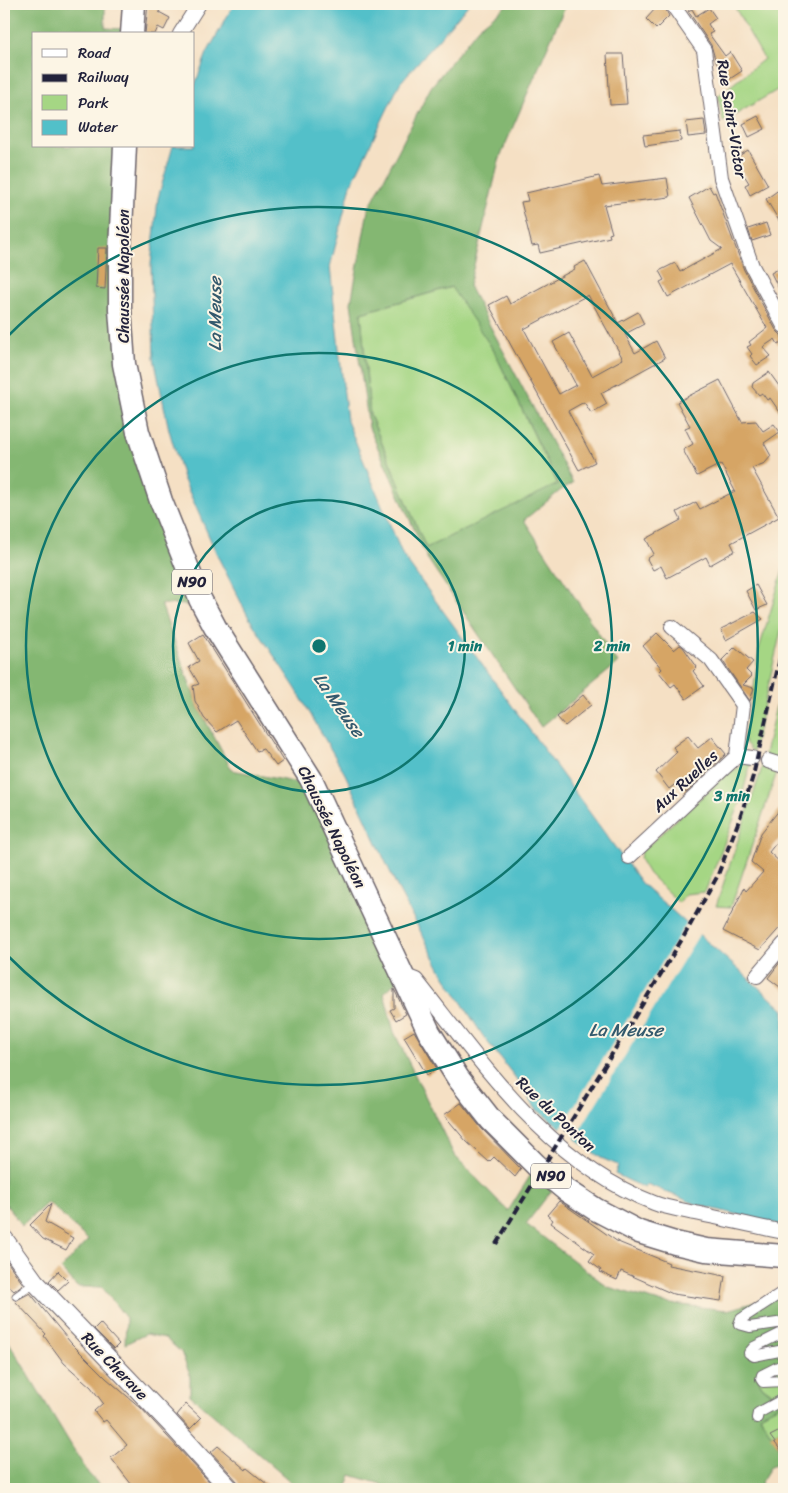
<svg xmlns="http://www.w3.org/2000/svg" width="788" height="1493" font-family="Sriracha,sans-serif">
<rect width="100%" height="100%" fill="#fcf5e5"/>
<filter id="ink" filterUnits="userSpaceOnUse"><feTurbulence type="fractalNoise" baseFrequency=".02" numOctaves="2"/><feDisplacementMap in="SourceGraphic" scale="10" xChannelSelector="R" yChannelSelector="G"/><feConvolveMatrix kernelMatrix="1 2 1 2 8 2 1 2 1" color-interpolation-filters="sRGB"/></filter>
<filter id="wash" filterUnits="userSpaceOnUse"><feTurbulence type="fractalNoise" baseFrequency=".0096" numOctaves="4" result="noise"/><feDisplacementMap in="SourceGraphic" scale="20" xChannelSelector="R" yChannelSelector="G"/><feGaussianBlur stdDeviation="1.12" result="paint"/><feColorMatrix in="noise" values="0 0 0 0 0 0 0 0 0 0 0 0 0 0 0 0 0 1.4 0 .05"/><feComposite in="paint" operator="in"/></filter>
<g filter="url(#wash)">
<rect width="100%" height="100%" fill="#f5e0c4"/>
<path fill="#a5d684" stroke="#647c60" d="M 733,4 L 784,4 L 784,86 L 723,122 L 718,96 L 764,59 Z
M 452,287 L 494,351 L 558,485 L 426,548 L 370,415 L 361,313 Z
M 784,567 L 784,618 L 753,752 L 743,740 L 754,688 L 759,649 Z
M 784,671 L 784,760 L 778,769 L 731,907 L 716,906 L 761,771 Z
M 751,762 L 740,803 L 705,892 L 685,894 L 679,903 L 649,874 L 640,859 L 641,852 L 729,772 Z
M 784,1364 L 784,1429 L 770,1436 L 760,1414 L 776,1396 L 762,1386 L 757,1376 Z"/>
<path fill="#84b772" stroke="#536c56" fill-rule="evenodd" d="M 4,4 L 105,4 L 105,28 L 123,29 L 122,34 L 34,34 L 34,146 L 117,146 L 110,291 L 191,605 L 161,604 L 198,707 L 232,770 L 304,784 L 398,980 L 384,993 L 394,1032 L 454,1155 L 508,1211 L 535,1168 L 552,1190 L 526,1224 L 608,1287 L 663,1303 L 727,1310 L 784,1294 L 784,1364 L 757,1376 L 762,1386 L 783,1403 L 760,1415 C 764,1424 784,1455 784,1461 L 771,1466 L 761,1482 L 762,1486 L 769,1489 L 386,1489 L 381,1484 L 351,1475 L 346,1489 L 299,1489 L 190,1395 L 190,1375 L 181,1352 L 165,1338 L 146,1334 L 125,1344 L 126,1318 L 102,1287 L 77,1287 L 61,1269 L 88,1240 L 48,1202 L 22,1226 L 4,1202 Z
M 508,4 L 566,4 L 500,157 L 469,286 L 573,483 L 561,490 L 524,520 L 618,663 L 541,727 L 427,558 L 369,428 L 351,303 L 368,210 L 431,87 L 478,28 ZM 451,287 L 494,351 L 558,484 L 426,548 L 370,415 L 361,313 Z
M 4,1334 L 88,1473 L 103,1489 L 4,1489 Z"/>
<path fill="#52c0c9" stroke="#3a7182" d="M 234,4 L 469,4 L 400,83 L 351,185 L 330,267 L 347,421 L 403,556 L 641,883 L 784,1010 L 784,1226 L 698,1205 L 647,1184 L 645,1188 L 615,1174 L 618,1165 L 601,1158 L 536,1109 L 518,1081 L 483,1036 L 441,970 L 400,893 L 345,774 L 296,689 L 249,618 L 219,559 L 183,478 L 169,430 L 154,358 L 151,265 L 158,198 L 173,146 L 194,146 L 194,87 L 207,53 Z"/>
<path fill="#f5e0c4" d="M 687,922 L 700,933 L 573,1141 L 559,1131 Z"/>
<g id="blocks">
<path fill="#d6a565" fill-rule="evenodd" d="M 148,4 L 161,4 L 159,12 L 170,18 L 164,30 L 158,27 L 155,34 L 145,34 Z
M 652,4 L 663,4 L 669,16 L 656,29 L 646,19 L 656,8 Z
M 709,8 L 716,18 L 708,24 L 713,32 L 709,34 L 725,56 L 730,52 L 742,71 L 728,80 L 716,62 L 711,45 L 688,11 L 692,9 L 696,16 Z
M 607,54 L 623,54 L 627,104 L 610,105 Z
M 758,116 L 765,129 L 749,137 L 743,124 Z
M 704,120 L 706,135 L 688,137 L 686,122 Z
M 680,131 L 681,141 L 645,146 L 643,135 Z
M 748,150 L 768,185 L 750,195 L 745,185 L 749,183 L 734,159 Z
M 599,176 L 602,186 L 667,178 L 670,197 L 604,205 L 612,233 L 609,234 L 610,237 L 540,253 L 538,245 L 532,246 L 521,202 L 528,201 L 526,193 Z
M 709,186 L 713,193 L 715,192 L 744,270 L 776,330 L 781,335 L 783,341 L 778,344 L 775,339 L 763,347 L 771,356 L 757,365 L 750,356 L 752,354 L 747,347 L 751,345 L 749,342 L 767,328 L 730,264 L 668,297 L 660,282 L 664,280 L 659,271 L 675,263 L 680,272 L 722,249 L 711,241 L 689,198 Z
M 780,189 L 784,197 L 784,229 L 766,199 Z
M 766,223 L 770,235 L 752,241 L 748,229 Z
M 98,248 L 107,248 L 105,289 L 96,288 Z
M 585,261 L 618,323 L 638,312 L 644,324 L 625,334 L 635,353 L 656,341 L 665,358 L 601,393 L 607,404 L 591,413 L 584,402 L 568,411 L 595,462 L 579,470 L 489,305 L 506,296 L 510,304 L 575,269 L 574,267 ZM 588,295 L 623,359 L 592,376 L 569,333 L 553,342 L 576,385 L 559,394 L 524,329 Z
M 784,266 L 784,299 L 771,273 Z
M 769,372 L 784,393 L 784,418 L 770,398 L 767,400 L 762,393 L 759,395 L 752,387 L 753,383 Z
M 720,380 L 742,422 L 756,421 L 763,431 L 774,424 L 780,432 L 764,443 L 771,456 L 765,463 L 752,468 L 779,517 L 731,543 L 735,551 L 710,565 L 706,557 L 667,578 L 661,566 L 653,570 L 647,559 L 654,554 L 646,539 L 681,520 L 677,512 L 696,502 L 700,509 L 735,491 L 721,464 L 697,476 L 683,450 L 693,444 L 685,428 L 690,426 L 677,402 Z
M 756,585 L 767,605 L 756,610 L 746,591 Z
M 755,612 L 763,619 L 726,640 L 721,629 Z
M 657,633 L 674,650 L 680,645 L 683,647 L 697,667 L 693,671 L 704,686 L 686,699 L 675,684 L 671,687 L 659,672 L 662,669 L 643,646 Z
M 203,634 L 283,761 L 276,766 L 263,749 L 257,751 L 236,720 L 217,732 L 204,718 L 195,701 L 193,686 L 199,684 L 189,667 L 199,661 L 189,643 Z
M 735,647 L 753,662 L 746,670 L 752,676 L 743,685 L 754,688 L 750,701 L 722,660 Z
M 583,695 L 591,705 L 565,726 L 557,717 Z
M 688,736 L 698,748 L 712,737 L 726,754 L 686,792 L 678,782 L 669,789 L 656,772 L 677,752 L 673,747 Z
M 784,804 L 784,833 L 769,852 L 784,866 L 784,923 L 760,950 L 723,931 L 744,888 L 746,891 L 763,872 L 751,862 L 761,833 Z
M 784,957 L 784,990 L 768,978 Z
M 394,989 L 406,1014 L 396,1020 L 390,1010 L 394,1008 Z
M 414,1031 L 437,1069 L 427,1075 L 404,1037 Z
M 461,1103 L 482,1129 L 521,1169 L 515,1177 L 494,1157 L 489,1162 L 466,1141 L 444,1115 Z
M 559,1201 L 618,1242 L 669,1263 L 668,1265 L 725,1276 L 721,1301 L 673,1294 L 621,1271 L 617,1280 L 600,1272 L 601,1270 L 589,1261 L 594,1254 L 551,1223 L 553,1220 L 547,1215 Z
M 51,1204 L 45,1222 L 73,1238 L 66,1250 L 43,1239 L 30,1225 Z
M 4,1257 L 23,1284 L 14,1291 L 4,1282 Z
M 58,1271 L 68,1281 L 58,1290 L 49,1281 Z
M 30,1293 L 71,1343 L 106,1378 L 141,1408 L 216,1489 L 135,1489 L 111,1458 L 127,1445 L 106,1420 L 103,1422 L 94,1411 L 103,1403 L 91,1387 L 64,1363 L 44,1336 L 46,1334 L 15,1301 Z
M 100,1323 L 119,1344 L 114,1349 L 94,1329 Z
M 186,1404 L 201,1418 L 190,1429 L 177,1415 Z
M 784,1429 L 784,1455 L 770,1436 Z
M 218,1446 L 246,1470 L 247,1468 L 273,1489 L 240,1489 L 238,1482 L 211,1452 Z"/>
</g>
</g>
<g filter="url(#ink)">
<use href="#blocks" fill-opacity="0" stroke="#6c646b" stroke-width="1"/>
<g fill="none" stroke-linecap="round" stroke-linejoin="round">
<g stroke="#6c646b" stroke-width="9">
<path id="service" d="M 16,1296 L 35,1282"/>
</g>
<g stroke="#6c646b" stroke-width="12">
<path id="pedestrian" d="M 784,1291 L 741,1319 L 739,1324 L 750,1327 L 784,1322
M 784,1332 L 754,1347 L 749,1353 L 754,1356 L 784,1350
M 784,1364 L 762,1375 L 761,1379 L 763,1382 L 784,1381
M 757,1418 L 758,1413 L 784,1399"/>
</g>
<g stroke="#6c646b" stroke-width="16">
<path id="minor" d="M 672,4 L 704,50 L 721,178 L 752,266 L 784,326
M 180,34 L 199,4
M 737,756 L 752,758
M 768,761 L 784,766
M 629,857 L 737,756 L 743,705 L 711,660 L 672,627
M 403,975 L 416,980 C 483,1064 549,1163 654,1203 C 667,1208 682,1210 695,1213 C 725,1219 754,1226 784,1232
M 757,976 L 784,944"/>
</g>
<g stroke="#6c646b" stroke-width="20">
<path id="tertiary" d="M 4,1239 L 35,1282 L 169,1422 L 230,1489"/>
</g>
<g stroke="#6c646b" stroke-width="25">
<path id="primary" d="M 132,34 L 134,4
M 125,146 L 120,250 L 120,309 L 124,364 L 138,432 L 161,501 L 200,599 L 215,627 L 311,779 L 429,1032 L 458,1078 L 491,1120 L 536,1165 L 566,1190 L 595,1209 L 639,1232 L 675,1243 L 706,1250 L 784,1256"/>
</g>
<use href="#service" stroke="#fff" stroke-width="7"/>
<use href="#pedestrian" stroke="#fff" stroke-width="10"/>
<use href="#minor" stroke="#fff" stroke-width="14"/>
<use href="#tertiary" stroke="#fff" stroke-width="18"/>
<use href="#primary" stroke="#fff" stroke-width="22"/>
<path stroke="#22223b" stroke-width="4" stroke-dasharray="8 4" stroke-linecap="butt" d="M 496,1244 L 684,936 L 717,877 L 741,815 L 753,776 L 784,641"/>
</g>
</g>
<g fill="none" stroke="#0f766e" stroke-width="2.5">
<circle cx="319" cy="646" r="146"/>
<circle cx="319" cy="646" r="293"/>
<path d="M6 338A439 439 0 1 1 6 954"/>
</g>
<g text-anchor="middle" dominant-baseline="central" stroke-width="4" stroke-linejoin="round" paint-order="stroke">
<g fill="#fcf5e5" stroke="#63616e" stroke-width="1">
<rect x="172" y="569.5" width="40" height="25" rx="4"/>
<rect x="531" y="1163.5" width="40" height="25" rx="4"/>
</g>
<g font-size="15" font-weight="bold" fill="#22223b">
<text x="192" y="582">N90</text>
<text x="551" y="1176">N90</text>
</g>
<g font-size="16" fill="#22223b" stroke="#fcf5e5">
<text transform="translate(732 119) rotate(81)">Rue Saint-Victor</text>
<text transform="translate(123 276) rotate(-90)">Chaussée Napoléon</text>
<text transform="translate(685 781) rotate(-43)">Aux Ruelles</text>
<text transform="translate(332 827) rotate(64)">Chaussée Napoléon</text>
<text transform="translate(556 1114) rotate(43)">Rue du Ponton</text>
<text transform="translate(115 1366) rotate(46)">Rue Cherave</text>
</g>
<g font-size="18" font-style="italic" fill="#33596d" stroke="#fcf5e5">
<text transform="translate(215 314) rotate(-90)">La Meuse</text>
<text transform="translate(339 705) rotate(55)">La Meuse</text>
<text x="626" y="1030">La Meuse</text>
</g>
</g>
<circle cx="319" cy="646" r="8" fill="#0f766e" stroke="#fcf5e5" stroke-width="2.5"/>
<g font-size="15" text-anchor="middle" font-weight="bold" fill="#0f766e" stroke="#fcf5e5" stroke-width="4" stroke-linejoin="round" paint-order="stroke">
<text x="465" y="651">1 min</text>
<text x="612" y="651">2 min</text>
<text x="732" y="801">3 min</text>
</g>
<rect width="788" height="1493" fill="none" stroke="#fcf5e5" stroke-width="20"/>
<rect x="32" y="32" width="162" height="115" fill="#fcf5e5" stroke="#a5a1a1"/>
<rect x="42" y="49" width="25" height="8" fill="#ffffff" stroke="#a5a1a1"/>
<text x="78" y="58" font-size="15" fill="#22223b">Road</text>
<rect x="42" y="74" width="25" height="8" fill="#22223b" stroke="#a5a1a1"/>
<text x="78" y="82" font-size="15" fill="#22223b">Railway</text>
<rect x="42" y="95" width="25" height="15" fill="#a5d684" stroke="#a5a1a1"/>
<text x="78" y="108" font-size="15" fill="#22223b">Park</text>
<rect x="42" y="120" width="25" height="15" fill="#52c0c9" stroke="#a5a1a1"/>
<text x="78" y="132" font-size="15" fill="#22223b">Water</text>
</svg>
